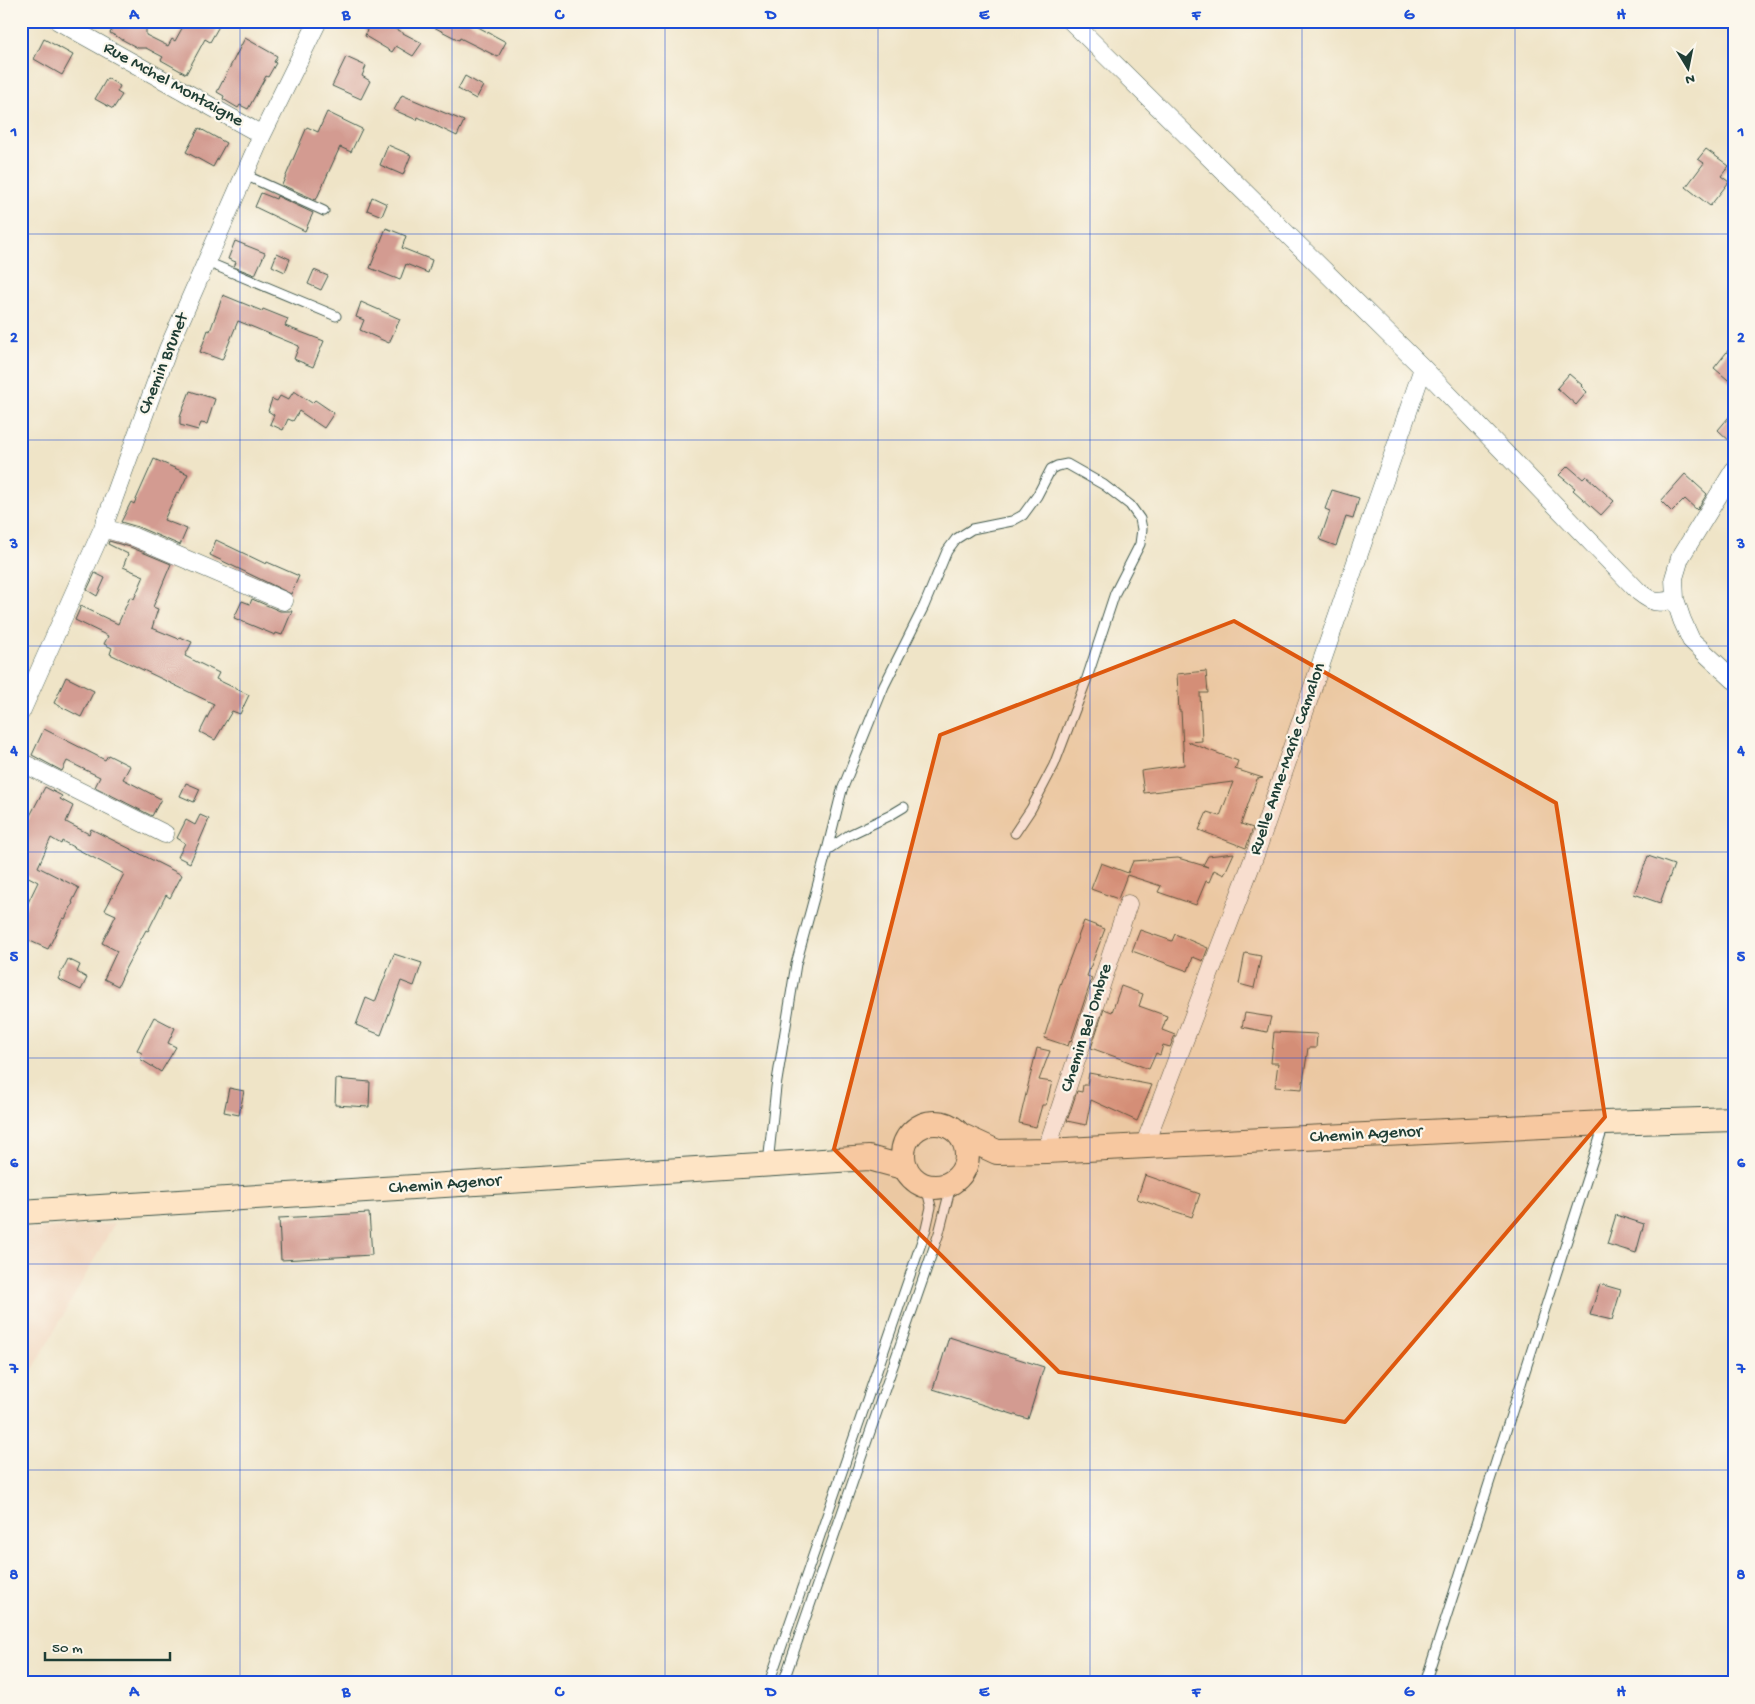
<svg xmlns="http://www.w3.org/2000/svg" width="1755" height="1704" font-family="'Gochi Hand',sans-serif">
<rect width="100%" height="100%" fill="#fbf7ec"/>
<filter id="ink" filterUnits="userSpaceOnUse"><feTurbulence type="fractalNoise" baseFrequency=".02" numOctaves="2"/><feDisplacementMap in="SourceGraphic" scale="10" xChannelSelector="R" yChannelSelector="G"/><feConvolveMatrix kernelMatrix="1 2 1 2 8 2 1 2 1" color-interpolation-filters="sRGB"/></filter>
<filter id="wash" filterUnits="userSpaceOnUse"><feTurbulence type="fractalNoise" baseFrequency=".0096" numOctaves="4" result="noise"/><feDisplacementMap in="SourceGraphic" scale="20" xChannelSelector="R" yChannelSelector="G"/><feGaussianBlur stdDeviation="1.12" result="paint"/><feColorMatrix in="noise" values="0 0 0 0 0 0 0 0 0 0 0 0 0 0 0 0 0 1.4 0 .05"/><feComposite in="paint" operator="in"/></filter>
<g filter="url(#wash)">
<rect width="100%" height="100%" fill="#efe4c7"/>
<path fill="#f1d5bd" d="M 114,1224 L 21,1391 L 21,1229 Z"/>
<g id="blocks">
<path fill="#d39b91" d="M 117,21 L 140,21 L 146,24 L 146,35 L 168,46 L 172,39 L 175,41 L 186,21 L 222,21 L 210,42 L 205,39 L 186,74 L 161,60 L 163,57 L 146,48 L 138,48 L 110,33 Z
M 352,21 L 380,21 L 422,43 L 413,56 L 396,46 L 392,52 L 365,36 L 367,30 Z
M 422,21 L 467,21 L 506,42 L 498,57 L 460,38 L 459,40 Z
M 245,38 L 277,56 L 274,62 L 276,63 L 268,77 L 266,76 L 248,109 L 240,105 L 238,108 L 223,99 L 224,96 L 217,92 Z
M 44,39 L 73,55 L 62,75 L 34,59 Z
M 346,57 L 366,66 L 362,76 L 370,81 L 361,99 L 332,86 Z
M 465,76 L 483,86 L 476,99 L 458,89 Z
M 107,78 L 120,86 L 117,92 L 122,95 L 113,109 L 95,99 Z
M 402,95 L 464,121 L 457,136 L 418,117 L 417,120 L 394,110 Z
M 327,112 L 362,129 L 351,152 L 340,147 L 316,200 L 282,185 L 307,127 L 318,132 Z
M 199,128 L 226,143 L 213,167 L 186,152 Z
M 388,145 L 411,155 L 403,175 L 380,165 Z
M 1706,149 L 1729,166 L 1721,176 L 1729,182 L 1710,206 L 1686,187 L 1704,163 L 1698,159 Z
M 261,193 L 276,199 L 277,196 L 313,213 L 305,231 L 255,207 Z
M 372,197 L 387,204 L 382,216 L 367,210 Z
M 386,228 L 406,236 L 402,248 L 432,260 L 428,273 L 406,264 L 400,280 L 370,268 Z
M 235,241 L 265,253 L 255,275 L 234,267 L 236,262 L 228,259 Z
M 277,253 L 290,259 L 285,272 L 272,266 Z
M 314,270 L 328,276 L 321,290 L 308,284 Z
M 223,295 L 262,311 L 263,309 L 288,319 L 285,326 L 324,341 L 313,367 L 294,359 L 299,346 L 238,321 L 222,360 L 200,352 L 208,330 L 210,331 Z
M 361,302 L 400,319 L 389,343 L 360,330 L 364,320 L 356,317 Z
M 1734,343 L 1734,385 L 1714,368 Z
M 1569,374 L 1582,385 L 1581,386 L 1587,392 L 1576,405 L 1557,388 Z
M 190,391 L 215,399 L 207,424 L 201,423 L 198,430 L 180,425 L 180,417 Z
M 294,391 L 312,403 L 315,400 L 334,413 L 324,428 L 299,411 L 293,421 L 288,419 L 283,430 L 270,424 L 274,415 L 268,411 L 272,399 L 277,401 L 280,396 L 288,400 Z
M 1734,411 L 1734,445 L 1718,430 Z
M 154,459 L 188,474 L 179,493 L 177,492 L 164,520 L 187,529 L 180,545 L 138,527 L 121,522 L 131,502 L 134,504 Z
M 1568,466 L 1583,479 L 1586,476 L 1614,501 L 1601,515 L 1573,490 L 1575,488 L 1559,475 Z
M 1685,474 L 1707,494 L 1697,510 L 1685,499 L 1672,512 L 1661,501 Z
M 1332,490 L 1359,498 L 1353,519 L 1346,517 L 1336,546 L 1320,540 L 1330,511 L 1325,509 Z
M 216,540 L 266,564 L 267,562 L 299,576 L 291,594 L 210,555 Z
M 109,541 L 130,547 L 171,564 L 153,607 L 158,609 L 152,628 L 179,639 L 180,637 L 192,642 L 185,656 L 219,673 L 216,679 L 249,695 L 240,714 L 232,711 L 215,740 L 200,732 L 214,704 L 110,654 L 112,648 L 104,644 L 108,636 L 75,620 L 81,606 L 118,624 L 130,597 L 134,599 L 144,576 L 123,567 L 128,554 L 108,544 Z
M 95,573 L 105,578 L 97,596 L 87,590 Z
M 252,599 L 280,611 L 292,611 L 282,635 L 276,633 L 275,635 L 234,618 L 242,601 L 250,604 Z
M 1206,671 L 1208,693 L 1200,693 L 1202,741 L 1188,742 L 1238,761 L 1235,769 L 1263,778 L 1257,779 L 1241,824 L 1253,828 L 1246,848 L 1199,830 L 1207,812 L 1220,816 L 1233,782 L 1144,793 L 1141,771 L 1184,765 L 1181,711 L 1179,711 L 1177,674 Z
M 66,677 L 94,691 L 81,717 L 54,703 Z
M 44,729 L 105,760 L 108,755 L 130,766 L 123,779 L 161,799 L 152,816 L 95,787 L 100,777 L 67,761 L 62,771 L 32,755 Z
M 186,783 L 200,789 L 194,802 L 180,796 Z
M 45,787 L 62,796 L 60,799 L 73,806 L 66,822 L 89,834 L 91,829 L 182,875 L 170,898 L 166,895 L 148,931 L 146,930 L 124,971 L 125,971 L 118,986 L 104,979 L 117,951 L 102,943 L 116,915 L 105,910 L 124,874 L 62,841 L 61,844 L 51,838 L 38,867 L 79,888 L 72,902 L 73,903 L 65,919 L 63,918 L 48,949 L 21,937 L 21,917 L 38,882 L 21,873 L 21,833 Z
M 200,815 L 209,819 L 190,863 L 178,857 L 185,843 L 177,838 L 186,820 L 195,825 Z
M 1234,853 L 1224,875 L 1214,870 L 1209,882 L 1206,881 L 1196,905 L 1158,892 L 1161,886 L 1127,875 L 1118,899 L 1091,889 L 1101,863 L 1128,873 L 1133,861 L 1178,858 L 1208,867 L 1203,865 L 1208,856 Z
M 1648,856 L 1674,865 L 1660,903 L 1634,894 Z
M 1084,921 L 1105,929 L 1087,976 L 1092,978 L 1071,1041 L 1070,1040 L 1068,1046 L 1044,1038 L 1059,990 L 1058,990 Z
M 1140,930 L 1172,941 L 1175,934 L 1208,948 L 1203,961 L 1193,957 L 1188,971 L 1132,951 Z
M 1245,953 L 1261,956 L 1254,988 L 1239,984 Z
M 394,954 L 422,963 L 414,986 L 401,981 L 381,1035 L 356,1025 L 366,998 L 375,1002 Z
M 68,959 L 80,965 L 77,972 L 87,978 L 81,990 L 58,979 Z
M 1121,986 L 1143,994 L 1139,1006 L 1167,1016 L 1162,1030 L 1175,1035 L 1170,1047 L 1163,1045 L 1160,1055 L 1156,1053 L 1149,1069 L 1091,1048 L 1104,1009 L 1112,1012 Z
M 1245,1013 L 1271,1017 L 1267,1032 L 1242,1027 Z
M 154,1017 L 175,1028 L 168,1043 L 176,1047 L 161,1072 L 140,1059 L 143,1054 L 137,1050 Z
M 1274,1032 L 1317,1034 L 1316,1048 L 1308,1048 L 1302,1089 L 1275,1087 L 1278,1063 L 1271,1063 Z
M 1037,1048 L 1050,1051 L 1039,1080 L 1052,1082 L 1046,1105 L 1042,1105 L 1036,1127 L 1019,1123 Z
M 1089,1073 L 1152,1085 L 1137,1121 L 1091,1100 L 1086,1125 L 1067,1121 L 1077,1091 L 1082,1092 L 1083,1085 L 1087,1085 Z
M 336,1079 L 370,1082 L 369,1107 L 335,1105 Z
M 229,1088 L 244,1091 L 239,1115 L 224,1112 Z
M 1145,1175 L 1200,1194 L 1192,1217 L 1137,1199 Z
M 369,1213 L 372,1255 L 281,1260 L 279,1218 Z
M 1616,1215 L 1644,1224 L 1636,1253 L 1607,1244 Z
M 1600,1284 L 1621,1290 L 1612,1320 L 1590,1315 Z
M 949,1337 L 1044,1367 L 1028,1419 L 933,1389 Z"/>
</g>
</g>
<g filter="url(#ink)">
<use href="#blocks" fill-opacity="0" stroke="#3e564a" stroke-width="1"/>
<g fill="none" stroke-linecap="round" stroke-linejoin="round">
<g stroke="#3e564a" stroke-width="11">
<path id="lane" d="M 245,175 L 324,211
M 207,262 L 336,316
M 827,850 L 842,790 L 884,686 L 924,606 L 947,551 L 956,539 L 972,529 L 1012,521 L 1023,515 L 1037,496 L 1051,469 L 1057,466 L 1067,464 L 1104,485 L 1130,505 L 1140,519 L 1142,529 L 1140,544 L 1115,593 L 1086,681 L 1054,765 L 1031,809 L 1015,833
M 768,1164 L 776,1087 L 796,964 L 827,850 L 849,835 L 889,816 L 904,807
M 769,1683 L 926,1229 L 931,1207 L 926,1186
M 783,1683 L 939,1233 L 952,1182
M 1425,1683 L 1604,1125"/>
</g>
<g stroke="#3e564a" stroke-width="19">
<path id="street" d="M 58,21 L 262,135
M 1071,21 L 1423,368 L 1639,592 C 1653,603 1657,604 1675,599
M 1734,470 L 1680,558 L 1674,578 L 1675,599 L 1682,620 L 1691,640 L 1734,680
M 103,528 L 134,537 L 284,601
M 21,712 L 103,528 L 168,349 L 262,135 L 318,21
M 21,762 L 165,834
M 1144,1146 L 1256,852 L 1423,368
M 1046,1151 L 1128,904"/>
</g>
<g stroke="#3e564a" stroke-width="26">
<path id="secondary" d="M903 1155a32 32 0 1 1 64 0a32 32 0 1 1-64 0Z
M 960,1135 L 997,1152 L 1046,1151 L 1605,1123 L 1734,1119
M 21,1212 L 869,1158 L 906,1168"/>
</g>
<use href="#lane" stroke="#fff" stroke-width="9"/>
<use href="#street" stroke="#fff" stroke-width="18"/>
<use href="#secondary" stroke="#fee4c5" stroke-width="24"/>
</g>
</g>
<path fill="#de580e" fill-opacity="0.2" stroke="#de580e" stroke-width="4" stroke-linejoin="round" d="M 1234,621 L 1556,803 L 1605,1117 L 1345,1422 L 1059,1372 L 834,1149 L 940,735 Z"/>
<path fill="none" stroke="#1d4ed8" stroke-width="1" stroke-opacity="0.55" d="M 240,21 L 240,1683M 452,21 L 452,1683M 665,21 L 665,1683M 878,21 L 878,1683M 1090,21 L 1090,1683M 1302,21 L 1302,1683M 1515,21 L 1515,1683M 21,234 L 1734,234M 21,440 L 1734,440M 21,646 L 1734,646M 21,852 L 1734,852M 21,1058 L 1734,1058M 21,1264 L 1734,1264M 21,1470 L 1734,1470"/>
<g text-anchor="middle" dominant-baseline="central" stroke-width="4.5" stroke-linejoin="round" paint-order="stroke">
<g font-size="18" fill="#1f3d34" stroke="#fbf7ec">
<text transform="translate(173 85) rotate(29)">Rue Mchel Montaigne</text>
<text transform="translate(164 364) rotate(-68)">Chemin Brunet</text>
<text transform="translate(1288 759) rotate(-71)">Ruelle Anne-Marie Camalon</text>
<text transform="translate(1087 1028) rotate(-72)">Chemin Bel Ombre</text>
<text transform="translate(1366 1135) rotate(-3)">Chemin Agenor</text>
<text transform="translate(445 1185) rotate(-4)">Chemin Agenor</text>
</g>
</g>
<rect width="1755" height="1704" fill="none" stroke="#fbf7ec" stroke-width="55"/>
<g transform="translate(1688 68) rotate(170)" stroke="#fbf7ec" stroke-width="4" paint-order="stroke">
<path d="M0-4L9 19L0 12L-9 19Z" fill="#1f3d34"/>
<text y="-8" font-size="14" font-weight="bold" text-anchor="middle" fill="#1f3d34">N</text>
</g>
<path d="M45 1652v8h125v-8" fill="none" stroke="#1f3d34" stroke-width="2.5"/>
<text x="52" y="1652" font-size="15" fill="#1f3d34" stroke="#fbf7ec" stroke-width="4" paint-order="stroke">50 m</text>
<rect x="28" y="28" width="1700" height="1648" fill="none" stroke="#1d4ed8" stroke-width="2"/>
<g font-size="16" text-anchor="middle" font-weight="bold" fill="#1d4ed8">
<text x="134" y="19">A</text>
<text x="346" y="19">B</text>
<text x="559" y="19">C</text>
<text x="771" y="19">D</text>
<text x="984" y="19">E</text>
<text x="1196" y="19">F</text>
<text x="1409" y="19">G</text>
<text x="1621" y="19">H</text>
<text x="14" y="136">1</text>
<text x="1741" y="136">1</text>
<text x="14" y="342">2</text>
<text x="1741" y="342">2</text>
<text x="14" y="548">3</text>
<text x="1741" y="548">3</text>
<text x="14" y="755">4</text>
<text x="1741" y="755">4</text>
<text x="14" y="961">5</text>
<text x="1741" y="961">5</text>
<text x="14" y="1167">6</text>
<text x="1741" y="1167">6</text>
<text x="14" y="1373">7</text>
<text x="1741" y="1373">7</text>
<text x="14" y="1579">8</text>
<text x="1741" y="1579">8</text>
<text x="134" y="1696">A</text>
<text x="346" y="1696">B</text>
<text x="559" y="1696">C</text>
<text x="771" y="1696">D</text>
<text x="984" y="1696">E</text>
<text x="1196" y="1696">F</text>
<text x="1409" y="1696">G</text>
<text x="1621" y="1696">H</text>
</g>
</svg>
